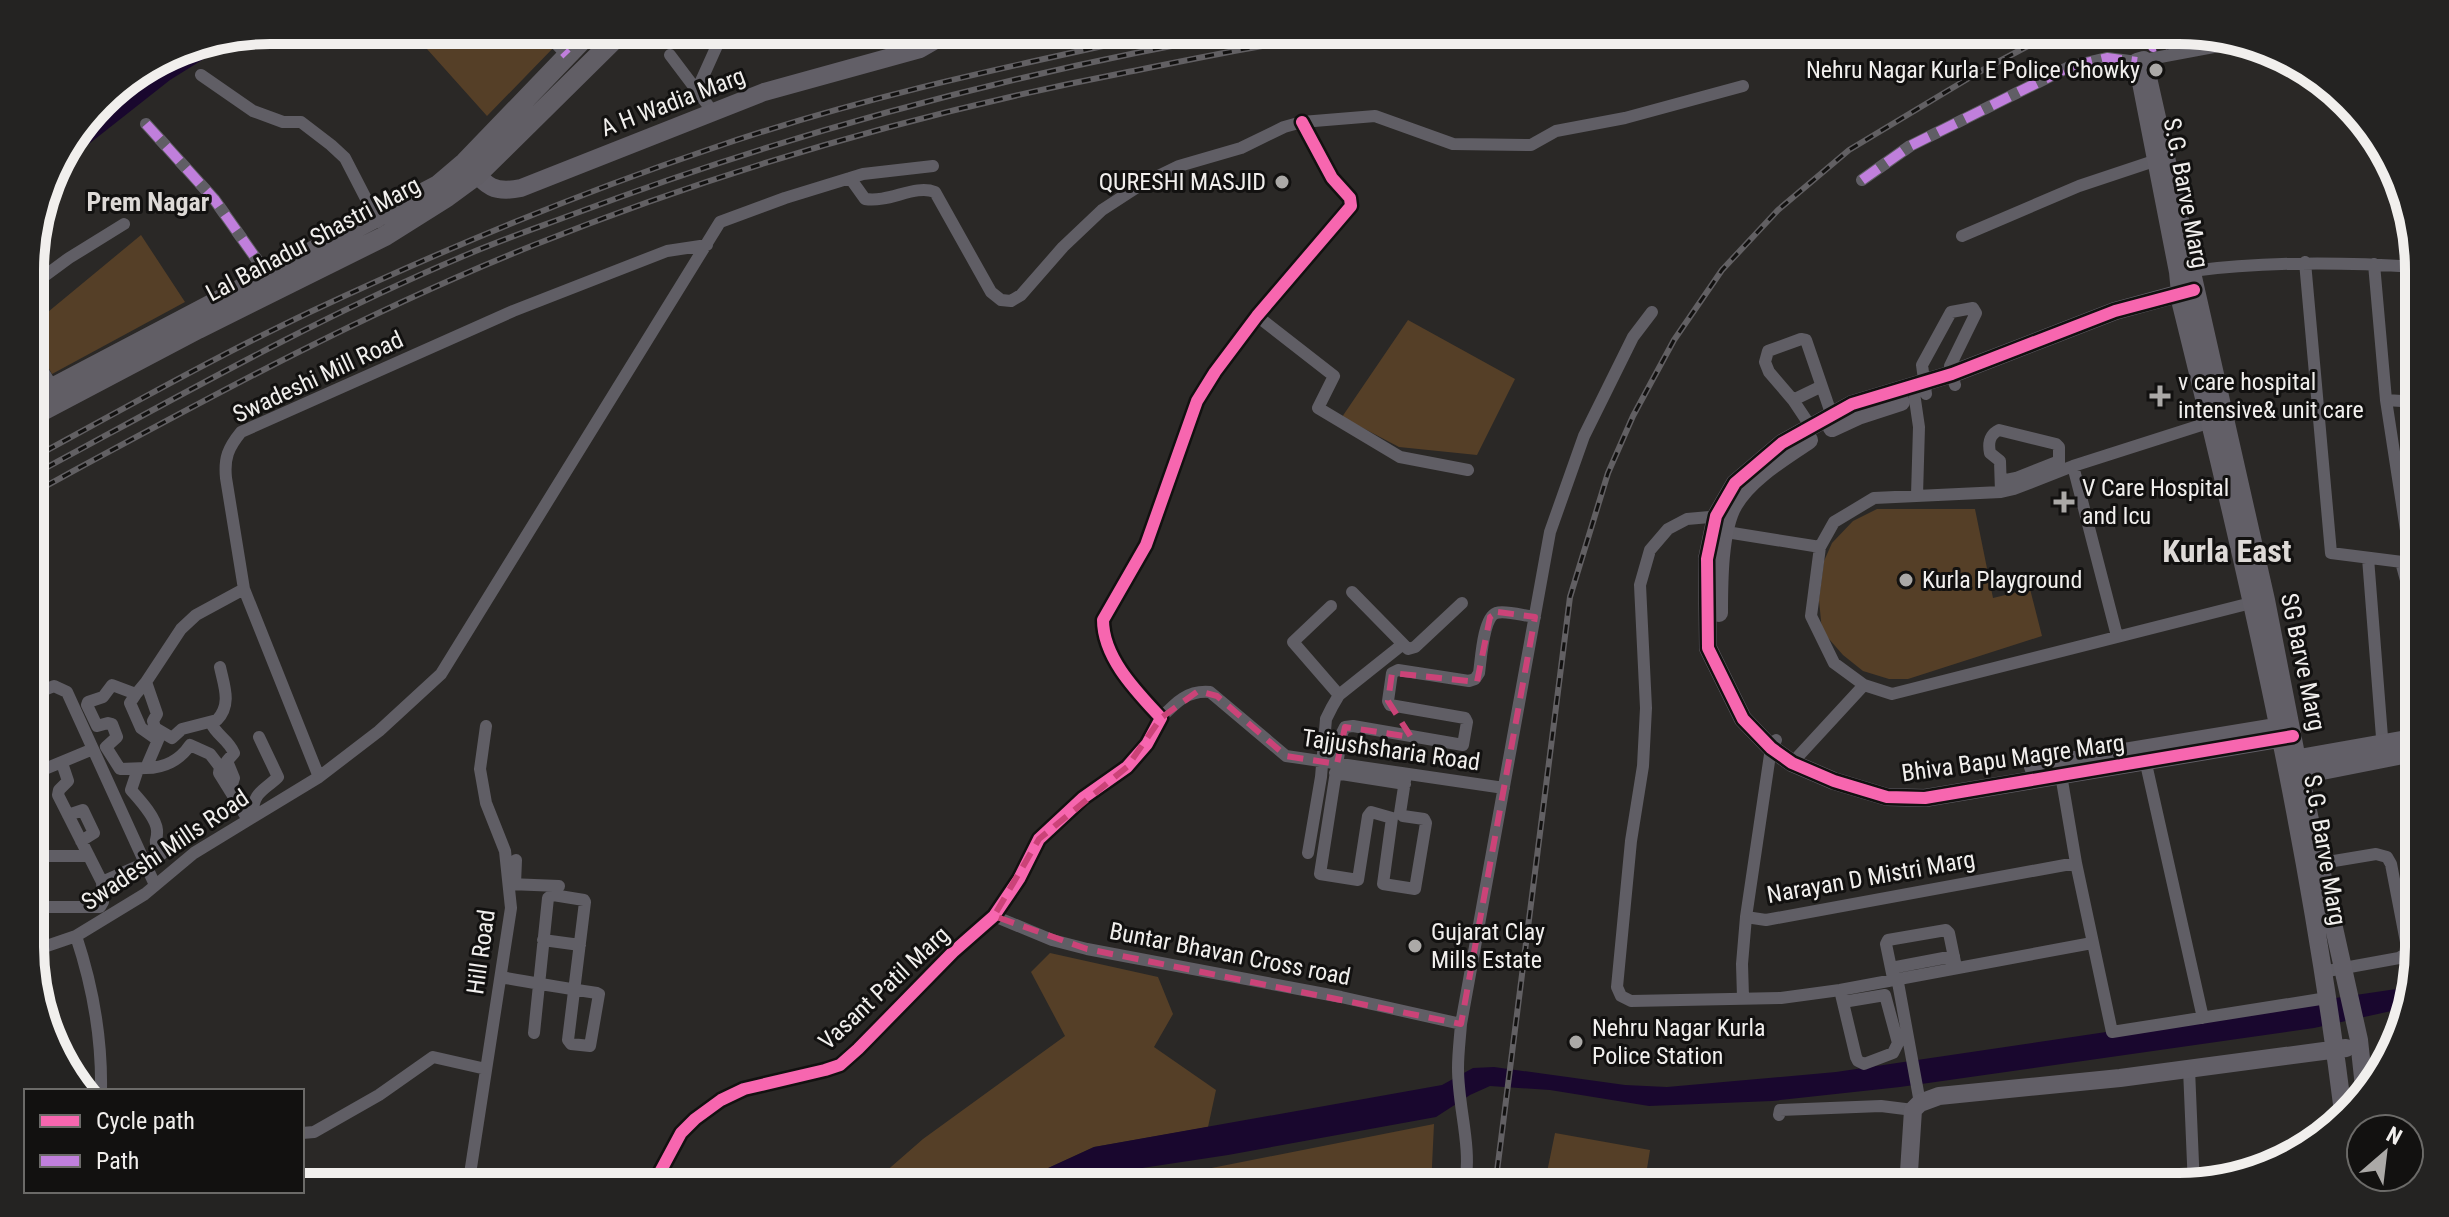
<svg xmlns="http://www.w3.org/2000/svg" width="2449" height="1217" font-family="'Roboto Condensed',sans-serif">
<rect width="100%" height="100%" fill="#2a2826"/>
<path fill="#553f27" d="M 410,30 L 544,30 L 557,44 L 487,116 Z
M 141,235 L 185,302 L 52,374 L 31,337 L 31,326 Z
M 1408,320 L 1515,379 L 1477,455 L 1399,447 L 1342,417 Z
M 2406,416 L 2418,417 L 2418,519 L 2411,519 Z
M 1877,509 L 1975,509 L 1993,598 L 2030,589 L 2042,636 L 1908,679 L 1889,679 L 1863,671 L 1843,655 L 1822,631 L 1819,600 L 1824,561 L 1832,543 L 1853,521 Z
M 1050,953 L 1158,977 L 1173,1014 L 1154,1047 L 1216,1090 L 1208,1127 L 1094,1147 L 1007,1187 L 868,1187 L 923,1139 L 1065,1036 L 1031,972 Z
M 1434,1124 L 1431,1187 L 1116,1187 Z
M 1555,1133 L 1650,1150 L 1644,1187 L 1544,1187 Z"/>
<path fill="#19072e" d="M 224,39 L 210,55 L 170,80 L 52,173 L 55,163 L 111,90 L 178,48 Z
M 2410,987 L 2405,1008 L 2314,1028 L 1900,1087 L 1772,1101 L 1649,1106 L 1550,1090 L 1490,1086 L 1470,1095 L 1436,1117 L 1228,1155 L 1129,1170 L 1091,1187 L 1007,1187 L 1094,1147 L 1442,1085 L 1473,1068 L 1494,1067 L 1625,1085 L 1667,1087 L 1836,1072 Z"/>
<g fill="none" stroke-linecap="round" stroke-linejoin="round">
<path stroke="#605e65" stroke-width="12" d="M 543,30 L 567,55
M 670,55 L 713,112
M 2144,60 L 2235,43
M 201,75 L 253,111 L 283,122 L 301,122 L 331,145 L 345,158 L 378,222
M 697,90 L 724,30
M 146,124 L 214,199 L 267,274
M 850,178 L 865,199 C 889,203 915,184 935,192 L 991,292 L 1001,300 L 1011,301 L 1021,295 L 1063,247 L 1102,210 L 1142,184 L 1179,166 L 1241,148 L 1284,127 L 1302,122 L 1375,116 L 1453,144 L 1531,145 L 1556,131 L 1625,118 L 1743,86
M 1862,180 L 1910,146 L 2069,67 L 2107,58 L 2137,62
M 1962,236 L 2079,186 L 2160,159
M 2305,262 L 2331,553 L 2418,564
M 2374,264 L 2386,400 L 2411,563
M 2192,271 C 2267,261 2341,262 2417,267
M 31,286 L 69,258 L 124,224
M 1257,316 L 1334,376 L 1318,408 L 1400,457 L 1468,470
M 31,351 L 53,388
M 1913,386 L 1919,427 L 1917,495
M 1926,394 L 1922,365 L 1951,312 L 1973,308 L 1976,313 L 1950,366 L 1955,385
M 1793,400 L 1820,387
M 2386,400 L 2417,402
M 2217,420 L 2073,466 L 2014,489 L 2001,492 L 1874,498 L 1834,522 L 1820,547 L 1811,616 L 1834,663 L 1864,685 L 1892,694 L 2259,601
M 1811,427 L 1793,400 L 1769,372 L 1765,362 L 1768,351 L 1801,339 L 1806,340 L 1832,416
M 2073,466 L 2117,636
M 2001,481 L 2016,478 L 2059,461
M 2001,492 L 2000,461 L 1990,453 C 1988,443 1989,435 1999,430 L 2056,444 L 2059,447 L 2059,470
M 1721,516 L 1687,519 L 1668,529 L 1650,550 L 1640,585 L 1646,708 L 1643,766 L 1631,841 L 1617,987 L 1621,996 L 1631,1001 L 1781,998 L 1840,990 L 2092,943
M 1720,531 L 1820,547
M 2368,558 L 2383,750
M 2401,562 L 2407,584 L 2416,649
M 1352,592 L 1403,644
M 1331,606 L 1293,642 L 1339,695
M 220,667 C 224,686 232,704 217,720 L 182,729 L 172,738 L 155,728 L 153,721 L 157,714 L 146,682 L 181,629 L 196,615 L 244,589
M 146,682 L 136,694 L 112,685 L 103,697 L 88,702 L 87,705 L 97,726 L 108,723 L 112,724 L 117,737 L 106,747 L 120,769 L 146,768 L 161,733
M 136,694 L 130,703 L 141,728 L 158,740
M 32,695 L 54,686 L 67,692 L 155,885
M 1161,718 C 1176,702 1188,690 1210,692 L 1286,756 L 1504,788
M 211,723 C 217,736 228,739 234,753 L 227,761 L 234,778 L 230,791
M 1776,740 L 1771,748 L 1746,917 L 1766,920 L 2076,863
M 2144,755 L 2203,1018
M 62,763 L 68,781 L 59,790 L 58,795 L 102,882
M 1792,763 L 1864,685
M 224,765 L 220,767 L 219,773 L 247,818
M 146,768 C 164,768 180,760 190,745 L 210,754 L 220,767
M 138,769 L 131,790 C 139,799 156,817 157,830 C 158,844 151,837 162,854
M 2060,769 L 2076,863 L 2112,1032 L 2327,998
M 1335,773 L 1405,784
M 1406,774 L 1400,813 L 1403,816 L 1424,819 L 1426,823 L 1415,889 L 1383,884 L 1392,818 L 1371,812 L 1368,816 L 1358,880 L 1320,874 L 1342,733 L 1345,727 L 1353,726 L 1463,745 L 1467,722 L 1465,718 L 1390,705 L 1388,701 L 1392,673 L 1398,670 L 1469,681 L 1475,679 L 1479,673 C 1481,660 1483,618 1496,613 C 1506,610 1524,616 1535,617
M 319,777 L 244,589 L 226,478 C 224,458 228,448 241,432 L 513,311 L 667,251 L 707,245
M 32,791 L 38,786 L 40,771 L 93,749
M 68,815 L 83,810 L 94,833 L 81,841
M 253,815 C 252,792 265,790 278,777 L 259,737
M 32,819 L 38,824 L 35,876
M 1308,853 L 1321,777 L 1326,719 L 1332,707 L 1339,695 L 1403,644 L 1408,649 L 1415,647 L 1462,603
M 36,856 L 89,856
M 2322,863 L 2376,854 L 2387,857 L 2391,864 L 2407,947 L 2405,954 L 2399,958 L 2322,972
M 509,884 L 559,886
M 515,884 L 516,860
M 32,907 L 100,907 L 103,902 L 102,882 L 145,863
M 994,916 L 1052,940 L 1087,949 L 1341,997 L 1461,1024
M 76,936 C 93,987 102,1037 101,1091
M 543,940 L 580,945
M 32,951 L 76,936 L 145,894 L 194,853 L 319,777 L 379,731 L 441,674 L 720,222 L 785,198 L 863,174 L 933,166
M 1891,968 L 1954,956
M 501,977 C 533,983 565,988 597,993 L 599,994 L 590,1046 L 571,1044 L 568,1040 L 585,902 L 584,900 L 553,895 L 548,898 L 534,1033
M 1897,977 L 1920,1103
M 1893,978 L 1886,944 L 1888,940 L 1946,930 L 1949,933 L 1956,967
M 1840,990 L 1856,1057 L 1858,1061 L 1864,1064 L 1893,1053 L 1898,1043 L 1885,995 L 1843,1002
M 1743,997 L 1742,964 L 1746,917
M 2387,1060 L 2388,1060
M 2189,1069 L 2194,1187
M 1779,1115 L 1780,1110 L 1881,1106 L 1913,1110
M 302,1133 L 314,1132 L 379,1095 L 433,1057 L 486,1069
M 468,1187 L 511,908 L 505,851 L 486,803 L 480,769 L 486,726
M 652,1187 L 681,1133 L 695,1119 L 721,1100 L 744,1089 L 825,1070 L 840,1065 L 858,1049 L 953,952 L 994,916 L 1019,879 L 1039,839 L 1083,798 L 1127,767 L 1147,744 L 1161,718 C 1137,692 1103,658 1103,620 L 1146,545 L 1197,401 L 1215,372 L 1257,316 L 1351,206 L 1350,198 L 1332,178 L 1302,122
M 1465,1187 C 1472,1144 1458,1109 1458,1068 C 1458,1053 1460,1038 1461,1024 L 1550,532 L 1584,436 L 1633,337 L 1652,312"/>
<path stroke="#625f67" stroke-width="18" d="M 467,164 C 486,185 492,194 521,188 L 764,92 L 920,49 L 953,30
M 2192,290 L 2115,311 L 1952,374 L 1852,404 L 1782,443 L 1735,483 L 1716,516 L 1707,559 L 1708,648 L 1743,719 L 1771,748 L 1792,763 L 1834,781 L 1887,797 L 1925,798 L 2291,737
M 1832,428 L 1858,416 L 1901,402
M 1719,613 C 1719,584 1719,529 1734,504 C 1750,477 1783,458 1809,440
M 2288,760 L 2418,737
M 2033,767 L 2288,725
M 2292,777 L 2418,752
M 2343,1112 C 2309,839 2247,570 2181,304 L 2178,272 L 2137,62 L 2144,60 L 2266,600 L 2300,775 L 2359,1040 L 2364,1087
M 1908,1187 L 1913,1110 L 1920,1103 L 1939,1096 L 2120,1078 L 2346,1048"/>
<path stroke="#615e65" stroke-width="20" d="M 31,399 L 438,185 L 465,162 L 592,30
M 31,417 L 198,329 L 385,236 L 447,197 L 477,175 L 624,30"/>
<g stroke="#626063" stroke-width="6">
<path id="rail" d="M 31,459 C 123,409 215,357 310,312 C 440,251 574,195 710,149 C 863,96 1020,64 1177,30
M 31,476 C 174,399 316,318 466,255 C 501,240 536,228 571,215 C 794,131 1024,70 1259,30
M 31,494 C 195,405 360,314 534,245 C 724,169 922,112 1123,73 C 1198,58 1275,41 1352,34 C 1379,31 1407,31 1434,30
M 1495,1187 L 1570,597 L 1608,473 L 1633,416 L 1674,340 L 1722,270 L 1778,210 L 1849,150 L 1979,72 L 2058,30"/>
</g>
<use href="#rail" stroke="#121110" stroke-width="3" stroke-dasharray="9" stroke-linecap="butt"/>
<path stroke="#c07fdc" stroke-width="10" stroke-dasharray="20 10" stroke-linecap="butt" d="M 543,30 L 567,55
M 2149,30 L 2153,47 L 2204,36
M 146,124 L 214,199 L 267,274
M 1862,180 L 1910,146 L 2069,67 L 2107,58 L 2137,62"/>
<g stroke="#121110" stroke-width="17">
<path id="cycleway" d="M 2194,290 L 2115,311 L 1952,374 L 1852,404 L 1782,443 L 1735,483 L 1716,516 L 1707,559 L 1708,648 L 1743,719 L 1771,748 L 1792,763 L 1834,781 L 1887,797 L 1925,798 L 2293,736
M 652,1187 L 681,1133 L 695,1119 L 721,1100 L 744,1089 L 825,1070 L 840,1065 L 858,1049 L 953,952 L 994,916 L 1019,879 L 1039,839 L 1083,798 L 1127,767 L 1147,744 L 1161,718 C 1137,692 1103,658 1103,620 L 1146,545 L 1197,401 L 1215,372 L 1257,316 L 1351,206 L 1350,198 L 1332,178 L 1302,122"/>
</g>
<use href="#cycleway" stroke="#f766af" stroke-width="12"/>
</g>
<path fill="none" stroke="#cb4378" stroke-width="6" stroke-dasharray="16 10" stroke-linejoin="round" d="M 1498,612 L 1535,617 L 1461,1024 L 1087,949 L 994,916 L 1039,839 L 1127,767 L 1161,718 L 1198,691 L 1217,696 L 1286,756 L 1337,764 L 1345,727 L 1411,737 L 1388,701 L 1392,673 L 1477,682 L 1490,617 Z"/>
<g fill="#aba9a7" stroke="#121110" stroke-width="3">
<circle cx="2156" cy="70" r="8"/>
<circle cx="1282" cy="182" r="8"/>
<path d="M2156 384h8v8h8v8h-8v8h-8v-8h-8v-8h8z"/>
<path d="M2060 490h8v8h8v8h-8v8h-8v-8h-8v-8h8z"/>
<circle cx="1906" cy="580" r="8"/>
<circle cx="1415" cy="946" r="8"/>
<circle cx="1576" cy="1042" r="8"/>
</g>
<g text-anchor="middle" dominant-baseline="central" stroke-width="6" stroke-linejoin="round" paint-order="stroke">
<g font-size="24" fill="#f1efed" stroke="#121110" text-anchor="start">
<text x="2140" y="70" text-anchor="end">Nehru Nagar Kurla E Police Chowky</text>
<text x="1266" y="182" text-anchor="end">QURESHI MASJID</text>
<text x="2178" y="382">v care hospital<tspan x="2178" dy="28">intensive&amp; unit care</tspan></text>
<text x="2082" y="488">V Care Hospital<tspan x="2082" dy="28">and Icu</tspan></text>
<text x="1922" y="580">Kurla Playground</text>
<text x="1431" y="932">Gujarat Clay<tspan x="1431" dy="28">Mills Estate</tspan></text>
<text x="1592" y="1028">Nehru Nagar Kurla<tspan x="1592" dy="28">Police Station</tspan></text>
</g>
<g font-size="24" fill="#f1efed" stroke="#121110">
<text transform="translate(673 102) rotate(-21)">A H Wadia Marg</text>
<text transform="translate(2186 193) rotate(79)">S.G. Barve Marg</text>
<text transform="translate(313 239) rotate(-28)">Lal Bahadur Shastri Marg</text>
<text transform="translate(318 377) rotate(-25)">Swadeshi Mill Road</text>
<text transform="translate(2303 662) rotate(78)">SG Barve Marg</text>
<text transform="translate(1391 750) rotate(8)">Tajjushsharia Road</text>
<text transform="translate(2013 758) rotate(-8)">Bhiva Bapu Magre Marg</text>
<text transform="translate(165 850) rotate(-34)">Swadeshi Mills Road</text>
<text transform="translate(2325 850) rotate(80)">S.G. Barve Marg</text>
<text transform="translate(1871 877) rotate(-10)">Narayan D Mistri Marg</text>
<text transform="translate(481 952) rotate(-82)">Hill Road</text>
<text transform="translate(1230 954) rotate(11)">Buntar Bhavan Cross road</text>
<text transform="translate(884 988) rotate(-43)">Vasant Patil Marg</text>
</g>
<g font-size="26" font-weight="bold" fill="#dedad7" stroke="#121110">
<text x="148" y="202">Prem Nagar</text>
</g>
<g font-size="32" font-weight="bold" fill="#dedad7" stroke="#121110">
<text x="2227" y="551">Kurla East</text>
</g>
</g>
<path d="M0 0H2449V1217H0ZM270 44H2179A226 226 0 0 1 2405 270V947A226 226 0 0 1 2179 1173H270A226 226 0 0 1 44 947V270A226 226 0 0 1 270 44Z" fill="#242322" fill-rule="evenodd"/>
<path fill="none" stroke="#f1efed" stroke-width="10" d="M270 44H2179A226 226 0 0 1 2405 270V947A226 226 0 0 1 2179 1173H270A226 226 0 0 1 44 947V270A226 226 0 0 1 270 44Z"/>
<rect x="24" y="1089" width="280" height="104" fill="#121110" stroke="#6b6a68" stroke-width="2"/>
<rect x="40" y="1115" width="40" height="12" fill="#f766af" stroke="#6b6a68" stroke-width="2"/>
<text x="96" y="1129" font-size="24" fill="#f1efed">Cycle path</text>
<rect x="40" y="1155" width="40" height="12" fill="#c07fdc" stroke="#6b6a68" stroke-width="2"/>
<text x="96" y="1169" font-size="24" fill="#f1efed">Path</text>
<g transform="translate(2385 1153) rotate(28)"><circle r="38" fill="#121110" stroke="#6b6a68" stroke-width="2"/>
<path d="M0-6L14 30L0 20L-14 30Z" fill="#aba9a7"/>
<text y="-12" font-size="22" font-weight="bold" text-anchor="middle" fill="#f1efed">N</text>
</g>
</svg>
